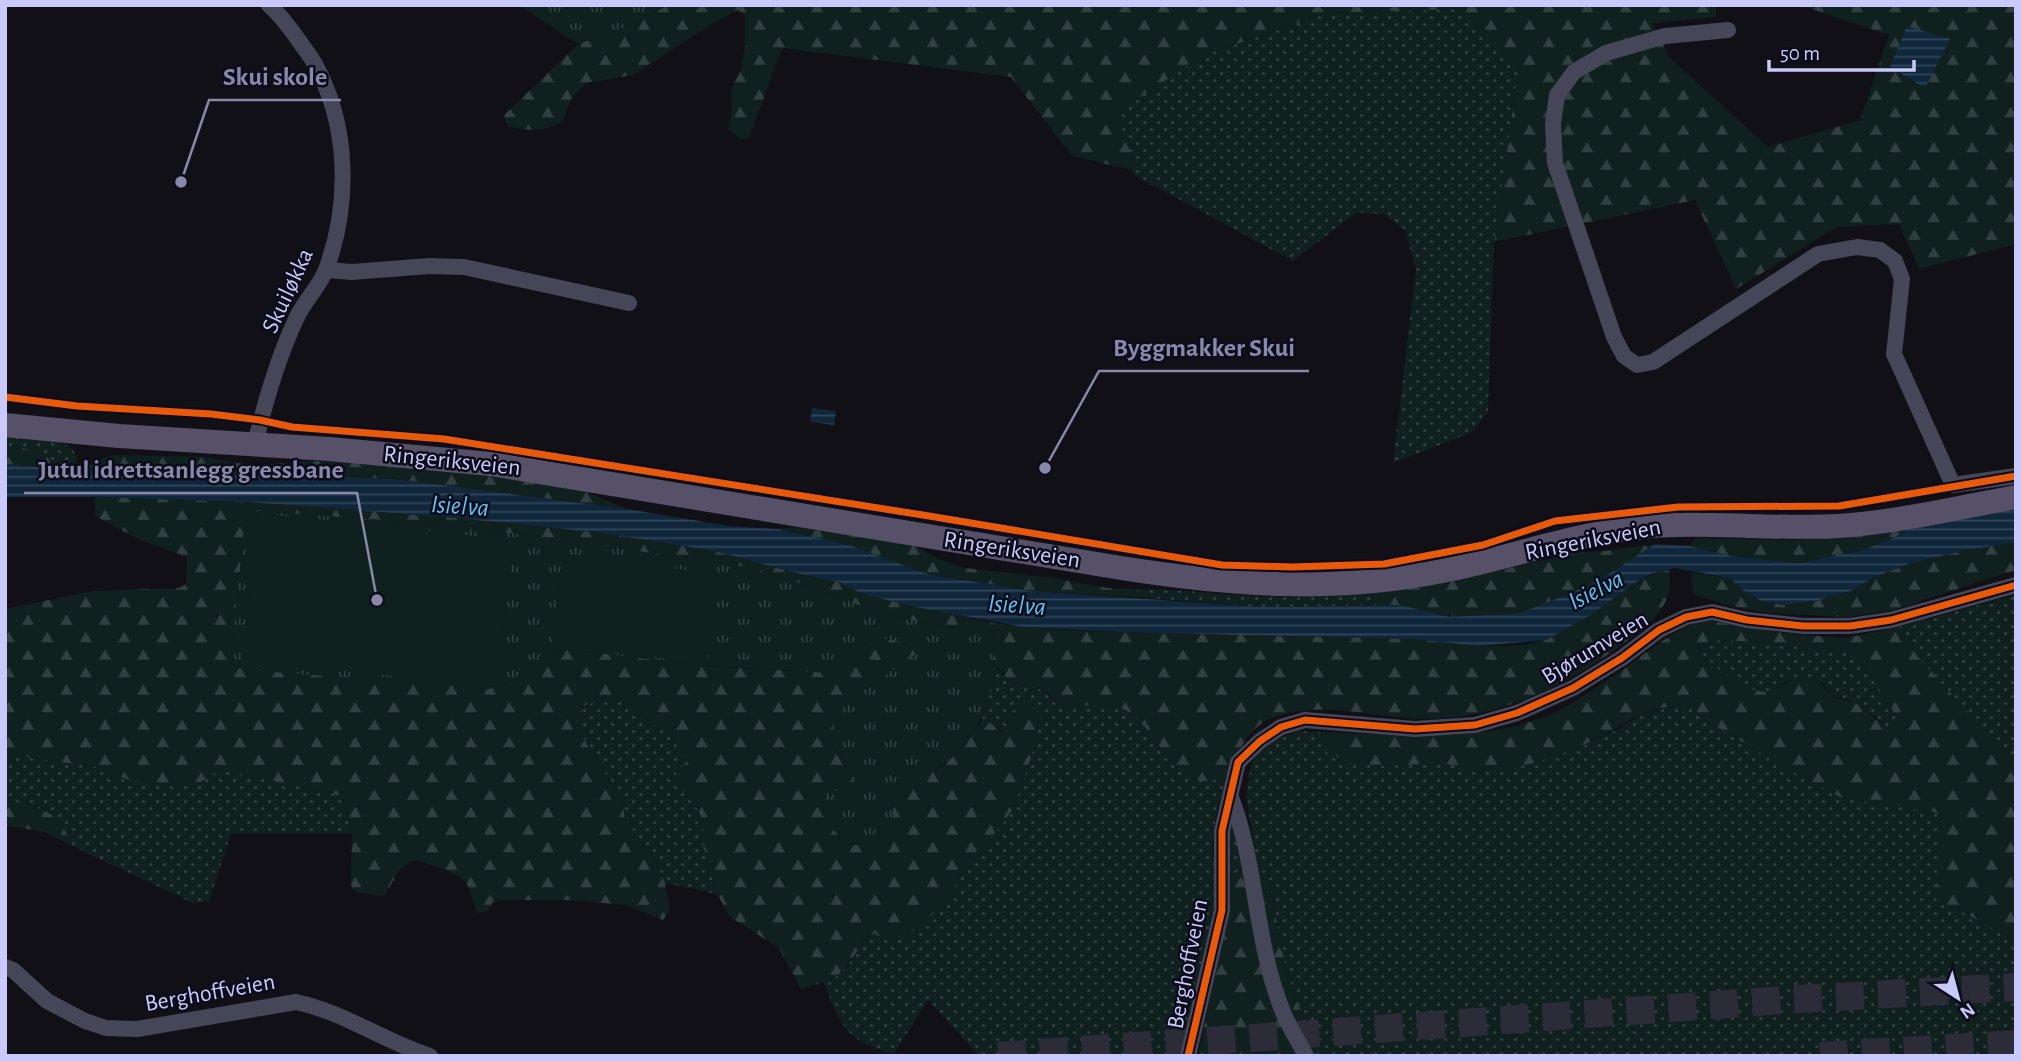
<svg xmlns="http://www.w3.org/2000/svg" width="2021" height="1061" font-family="'Alegreya Sans',sans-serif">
<defs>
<pattern id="grass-dots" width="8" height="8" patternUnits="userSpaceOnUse" patternTransform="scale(1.75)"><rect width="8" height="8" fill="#0f201f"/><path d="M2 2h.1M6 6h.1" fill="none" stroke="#313f40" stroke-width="1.8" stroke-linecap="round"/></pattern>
<pattern id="forest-firs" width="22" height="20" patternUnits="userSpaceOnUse" patternTransform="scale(1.75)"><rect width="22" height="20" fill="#0f201f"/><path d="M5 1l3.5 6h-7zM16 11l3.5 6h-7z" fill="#313f40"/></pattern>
<pattern id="park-tufts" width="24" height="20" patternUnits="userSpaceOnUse" patternTransform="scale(1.75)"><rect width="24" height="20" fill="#0f201f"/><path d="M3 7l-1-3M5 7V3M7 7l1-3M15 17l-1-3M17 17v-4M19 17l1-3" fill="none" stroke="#313f40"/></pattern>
<pattern id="water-rules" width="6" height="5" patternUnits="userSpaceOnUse" patternTransform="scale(1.75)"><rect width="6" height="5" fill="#10273b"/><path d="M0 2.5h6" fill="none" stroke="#314558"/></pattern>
</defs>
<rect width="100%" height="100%" fill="#101016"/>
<path fill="url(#grass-dots)" d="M 1461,9 L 1519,65 L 1494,242 L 1488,411 L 1473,432 L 1393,463 L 1416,269 L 1405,230 L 1383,214 L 1356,213 L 1293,261 L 1134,175 L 1116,112 L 1205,55 L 1326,13 Z
M 5,436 C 22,437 67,436 75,453 C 77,458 76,465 77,470 L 54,468 L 47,455 L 16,446 L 5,446 Z
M 1134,589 C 1186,589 1238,597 1290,597 C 1321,598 1351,595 1381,592 L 1378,605 L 1263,607 L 1148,598 Z
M 2016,595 L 2016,765 L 1968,714 L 1918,657 L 1903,635 L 1891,629 Z
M 1709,640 L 1770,642 L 1802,648 L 1837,650 L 1857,655 L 1892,709 L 1898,721 L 1892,728 L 1884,727 L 1877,718 L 1847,699 L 1832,696 L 1822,682 C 1812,682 1799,678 1789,680 C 1782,681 1777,689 1770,691 C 1749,697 1713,666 1700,652 Z
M 998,669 L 1011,683 L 1035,686 L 1062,705 L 1103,703 L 1123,709 L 1228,776 L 1216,814 L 1212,849 L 1218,870 L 1213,915 L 1181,1056 L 979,1056 L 928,1000 L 894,1054 C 846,1042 841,1026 823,982 C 846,977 854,955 866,937 L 875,934 L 954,889 L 964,868 L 999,828 L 1013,809 L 1033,752 L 987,721 L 981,722 Z
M 624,697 C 643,714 647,724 672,735 L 680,753 L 688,760 L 677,785 L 692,799 L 703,820 L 703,845 L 717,894 L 665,883 L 656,862 L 625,819 L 622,801 L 585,741 L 581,708 L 598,700 Z
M 1686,704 L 1706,720 L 1779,764 L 1842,798 L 1935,812 L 1942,817 L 1937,902 L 1957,909 L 2016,941 L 2016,1056 L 1330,1056 L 1301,1012 L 1286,969 L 1268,875 L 1259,874 L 1246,798 L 1251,763 L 1258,753 L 1274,741 L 1289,734 L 1297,731 L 1323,732 L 1322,743 L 1376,766 L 1442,763 L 1482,770 L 1504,769 L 1539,761 L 1585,745 L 1620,728 L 1641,714 Z
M 5,754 L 96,767 L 129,780 L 201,782 L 220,769 L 342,796 L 352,834 L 231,834 L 209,901 L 193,903 L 70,845 C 63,810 35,806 5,800 Z
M 1230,826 L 1234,826 L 1243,872 L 1229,876 L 1228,835 Z"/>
<path fill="url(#forest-firs)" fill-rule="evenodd" d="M 668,5 L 1716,5 L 1716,17 L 1653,23 L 1668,56 L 1768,147 L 1860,120 L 1889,35 L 1800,5 L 2016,5 L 2016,244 L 1919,269 L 1899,224 L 1837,227 L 1736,289 L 1695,200 L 1494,242 L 1519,65 L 1461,9 L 1326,13 L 1205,55 L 1117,112 L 1136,171 L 1072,156 L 1011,77 L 782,48 L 749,138 L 740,139 L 728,129 L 732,113 L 731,90 L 741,69 L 745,47 L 745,15 L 738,10 L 710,25 L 633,75 L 586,83 L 571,99 L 562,122 C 544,132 526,131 507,126 L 504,115 L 578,44 L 638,22 Z
M 5,446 L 16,446 L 47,455 L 54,468 L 5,464 Z
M 113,455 L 204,457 L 243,464 L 271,464 L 313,461 L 384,464 L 469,473 L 579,489 L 627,509 L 395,479 L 87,471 L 91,463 Z
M 95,497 L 247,502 L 446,517 L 594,532 L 715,551 L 796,573 L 838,582 L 863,594 L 979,620 L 979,632 L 909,620 L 869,609 L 812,587 L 752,568 L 535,536 L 420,523 L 259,511 L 248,517 L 244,532 L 230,666 L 504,686 L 539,659 L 566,649 L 706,666 L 833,673 C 861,647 873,625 914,649 L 915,655 L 859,693 L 836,713 L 831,743 L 846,763 L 853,780 L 824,817 L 845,844 L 856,845 L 892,835 L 893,791 C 905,782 916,780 929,774 C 953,762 966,743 981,722 L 987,721 L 1005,734 C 1006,720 1011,709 1024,701 L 1035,706 L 1042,713 L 1033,752 L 1013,809 L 999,828 L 964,868 L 954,889 L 931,916 L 904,939 L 875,934 L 866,937 C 842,974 845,977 801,989 L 779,948 L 730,917 L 717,894 L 703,845 L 703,820 L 692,799 L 677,785 L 676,773 L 688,760 L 680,753 L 672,735 C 648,724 643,714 624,697 L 598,700 L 581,707 L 585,741 L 622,801 L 625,819 L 656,862 L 665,883 L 670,910 L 663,920 L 625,905 L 570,900 L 502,900 L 493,902 L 487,911 L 478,913 C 473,904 471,889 465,882 C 453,870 428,864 413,860 L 399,871 L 384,896 L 355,892 L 351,885 L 352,834 L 342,796 L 220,769 L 201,782 L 163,786 L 129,780 L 96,767 L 5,754 L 5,609 L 92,591 L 179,588 L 186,584 L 187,557 L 138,539 L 95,516 Z
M 1912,525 L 1896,537 L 1863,550 L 1799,563 L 1731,556 L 1689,546 L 1694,539 L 1700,538 L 1792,540 L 1859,536 Z
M 794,527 L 911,544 L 941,560 L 965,568 L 1054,578 L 1108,588 L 1134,589 L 1148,598 L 1030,591 L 928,574 L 849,545 L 777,529 Z
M 2016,542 L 2016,570 L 1890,611 L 1846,617 L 1769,613 L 1730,606 L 1696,595 C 1690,588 1691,581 1692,573 L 1729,578 L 1744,591 L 1761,601 L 1783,605 L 1816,601 L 1851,591 L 1873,578 L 1908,564 L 1962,551 Z
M 1655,544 L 1604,577 L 1567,595 L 1519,613 L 1450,617 L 1401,605 L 1378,605 L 1381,592 L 1484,574 L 1580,552 L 1605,551 Z
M 1669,570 C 1670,581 1671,591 1666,601 C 1657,620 1633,637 1616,649 C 1555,692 1486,724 1409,718 C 1363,715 1316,701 1272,718 C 1247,728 1238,753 1228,776 C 1172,800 1163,729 1123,709 C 1104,699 1084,709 1064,705 C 1056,703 1047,691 1038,687 C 1030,684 1020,684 1011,683 L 993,662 L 995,623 C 1045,631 1097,631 1148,633 C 1235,636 1322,635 1408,639 C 1451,640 1503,654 1545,640 C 1553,637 1561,631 1568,627 C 1602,608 1631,578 1669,570 Z
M 1703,620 L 1791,634 L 1845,638 L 1891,629 L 1903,635 L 1918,657 L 2016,765 L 2016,941 L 1957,909 L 1936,902 L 1942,817 L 1935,812 L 1842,798 L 1779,764 L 1706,720 L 1686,704 C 1672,706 1652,709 1639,715 C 1620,725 1603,737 1583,745 C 1552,758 1518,770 1485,770 C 1469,770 1453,763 1437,764 C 1394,764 1369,771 1327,753 L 1322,743 L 1323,732 C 1397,735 1474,743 1545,717 C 1564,709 1583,696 1600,685 C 1635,664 1663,634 1703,620 ZM 1709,640 L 1770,642 L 1802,648 L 1837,650 L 1857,655 L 1892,709 L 1898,721 L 1892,728 C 1879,726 1869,711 1857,704 C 1850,700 1839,700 1832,695 C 1823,689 1821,678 1807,677 C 1793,675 1785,685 1773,690 C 1752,699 1713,666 1700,652 Z
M 5,800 C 35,806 63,810 70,845 L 44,832 L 5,825 Z
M 1239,871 L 1268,875 L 1286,969 L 1301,1012 L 1330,1056 L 1198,1056 L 1224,931 L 1229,876 Z"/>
<path fill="url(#park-tufts)" d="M 518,5 L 668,5 L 638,22 L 578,44 Z
M 259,511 L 420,523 L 535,536 L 752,568 L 812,587 L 869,609 L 909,620 L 978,632 L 979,620 L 995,623 L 993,662 L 998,669 C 983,717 977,743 932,772 C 920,780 906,782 893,791 L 892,835 L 877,843 L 845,844 L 824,817 L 825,794 L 849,787 L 852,780 L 846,763 L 831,743 L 836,713 L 859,693 L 915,655 L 914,649 C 873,625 861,647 833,673 L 706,666 L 566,649 L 539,659 L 504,686 L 492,689 L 247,670 L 230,666 L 244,532 L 248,517 Z"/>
<path fill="#0f201f" d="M 257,513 L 513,540 L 497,687 L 242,660 Z
M 564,554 L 718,574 L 706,664 L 552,644 Z"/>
<path fill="url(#water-rules)" d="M 1907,26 L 1950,39 L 1925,88 L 1890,67 Z
M 812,408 L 836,411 L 834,425 L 810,422 Z
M 5,464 L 92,471 L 395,479 L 627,509 L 729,526 L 777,529 L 849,545 L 928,574 L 1030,591 L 1263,607 L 1401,605 L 1450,617 L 1519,613 L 1567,595 L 1604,577 L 1655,544 L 1689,546 L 1731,556 L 1799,563 L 1863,550 L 1896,537 L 1912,525 L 2016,508 L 2016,542 L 1962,551 L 1908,564 L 1873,578 L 1851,591 L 1816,601 L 1783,605 L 1761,601 L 1744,591 L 1729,578 L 1675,568 L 1651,574 L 1633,584 L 1592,614 L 1546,640 L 1479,646 L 1410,639 L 1121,632 L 1023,627 L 910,606 L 863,594 L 838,582 L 796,573 L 715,551 L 594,532 L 446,517 L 247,502 L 95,497 L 5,497 Z"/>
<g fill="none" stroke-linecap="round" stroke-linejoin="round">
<path stroke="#2c2c38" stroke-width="28" stroke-dasharray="28 14" stroke-linecap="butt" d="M 998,1056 L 1798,999 L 2016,987
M 1820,1056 L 2016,1044"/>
<path stroke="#454657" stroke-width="16" d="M 1728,30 L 1665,36 L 1606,53 L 1574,72 L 1557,95 L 1553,124 L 1555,163 L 1614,337 L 1624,356 L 1637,365 L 1653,362 L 1818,254 L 1857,247 L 1880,250 L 1895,261 L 1902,279 L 1894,354 L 1953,485 L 2016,476
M 327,270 L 352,272 L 429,266 L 464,267 L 629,303
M 255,444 C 265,402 278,357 297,317 C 305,300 321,285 327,267 C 350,202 349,126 315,64 C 310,55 303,47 297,38 C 288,26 281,15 269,5
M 1231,797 C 1257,865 1255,940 1281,1007 C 1287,1024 1298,1040 1306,1056
M 5,967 L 13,970 L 47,1001 L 85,1021 L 106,1028 L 137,1029 L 296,1002 C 344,1012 383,1041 430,1056
M 1188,1056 L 1222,910 L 1222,831 L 1238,762 L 1260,741 L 1281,727 L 1305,720 L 1415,729 L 1475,725 L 1517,713 L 1573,688 L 1622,658 L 1659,630 L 1686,617 L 1712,612 L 1747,620 L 1803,626 L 1850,626 L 1891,620 L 2016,585"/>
<path stroke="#575069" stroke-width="24" d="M 5,425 L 119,436 L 329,449 L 491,464 L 1121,568 C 1229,585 1334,593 1442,571 C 1506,559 1568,536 1633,528 C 1701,520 1770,530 1838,526 C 1898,522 1957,508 2016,497"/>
<g stroke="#0d0c1a" stroke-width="11">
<path id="cycleway" d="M 5,397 L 77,406 L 211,414 L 260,420 L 292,427 L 444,439 L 929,516 L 1222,565 L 1292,567 L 1384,564 L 1483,545 L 1555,521 L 1678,507 L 1839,506 L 2016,476
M 1188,1056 L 1222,910 L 1222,831 L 1238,762 L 1260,741 L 1281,727 L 1305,720 L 1415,729 L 1475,725 L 1517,713 L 1573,688 L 1622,658 L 1659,630 L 1686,617 L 1712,612 L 1747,620 L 1803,626 L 1850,626 L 1891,620 L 2016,585"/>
</g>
<use href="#cycleway" stroke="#e8590c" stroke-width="7"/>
</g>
<g text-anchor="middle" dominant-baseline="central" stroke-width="5" stroke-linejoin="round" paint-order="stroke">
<g font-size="24" fill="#c9c9fb" stroke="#0d0c1a">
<text transform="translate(288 291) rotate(-65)">Skuiløkka</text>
<text transform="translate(452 461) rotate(6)">Ringeriksveien</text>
<text transform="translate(1593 540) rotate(-11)">Ringeriksveien</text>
<text transform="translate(1012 550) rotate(9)">Ringeriksveien</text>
<text transform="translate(1595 648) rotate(-31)">Bjørumveien</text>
<text transform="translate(1188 964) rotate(-79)">Berghoffveien</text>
<text transform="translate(210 993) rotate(-10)">Berghoffveien</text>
</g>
<g font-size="26" font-style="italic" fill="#5fc1f3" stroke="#0d0c1a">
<text transform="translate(460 506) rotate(4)">Isielva</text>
<text transform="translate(1596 590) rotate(-27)">Isielva</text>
<text transform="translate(1017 605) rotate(4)">Isielva</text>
</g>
</g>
<path fill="none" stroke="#8888ab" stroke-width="2.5" d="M181 182L209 100H341M1045 468L1099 371H1309M377 600L357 493H24"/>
<g fill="#8888ab" stroke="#0d0c1a" stroke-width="2.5">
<circle cx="181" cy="182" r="7"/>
<circle cx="1045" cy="468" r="7"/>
<circle cx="377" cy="600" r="7"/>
</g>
<g font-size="26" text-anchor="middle" font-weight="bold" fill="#8888ab" stroke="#0d0c1a" stroke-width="5" stroke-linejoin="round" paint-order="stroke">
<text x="275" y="85">Skui skole</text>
<text x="1204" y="356">Byggmakker Skui</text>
<text x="191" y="478">Jutul idrettsanlegg gressbane</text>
</g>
<rect width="2021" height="1061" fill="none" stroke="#c9c9fb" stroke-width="14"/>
<g transform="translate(1958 998) rotate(144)" stroke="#0d0c1a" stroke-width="5" paint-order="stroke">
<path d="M0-5L12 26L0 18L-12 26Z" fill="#c9c9fb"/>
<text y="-10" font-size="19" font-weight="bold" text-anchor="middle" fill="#c9c9fb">N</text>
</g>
<path d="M1769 60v10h145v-10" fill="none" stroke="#c9c9fb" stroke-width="3.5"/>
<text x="1780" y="60" font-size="21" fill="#c9c9fb" stroke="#0d0c1a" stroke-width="5" paint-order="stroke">50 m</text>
</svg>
